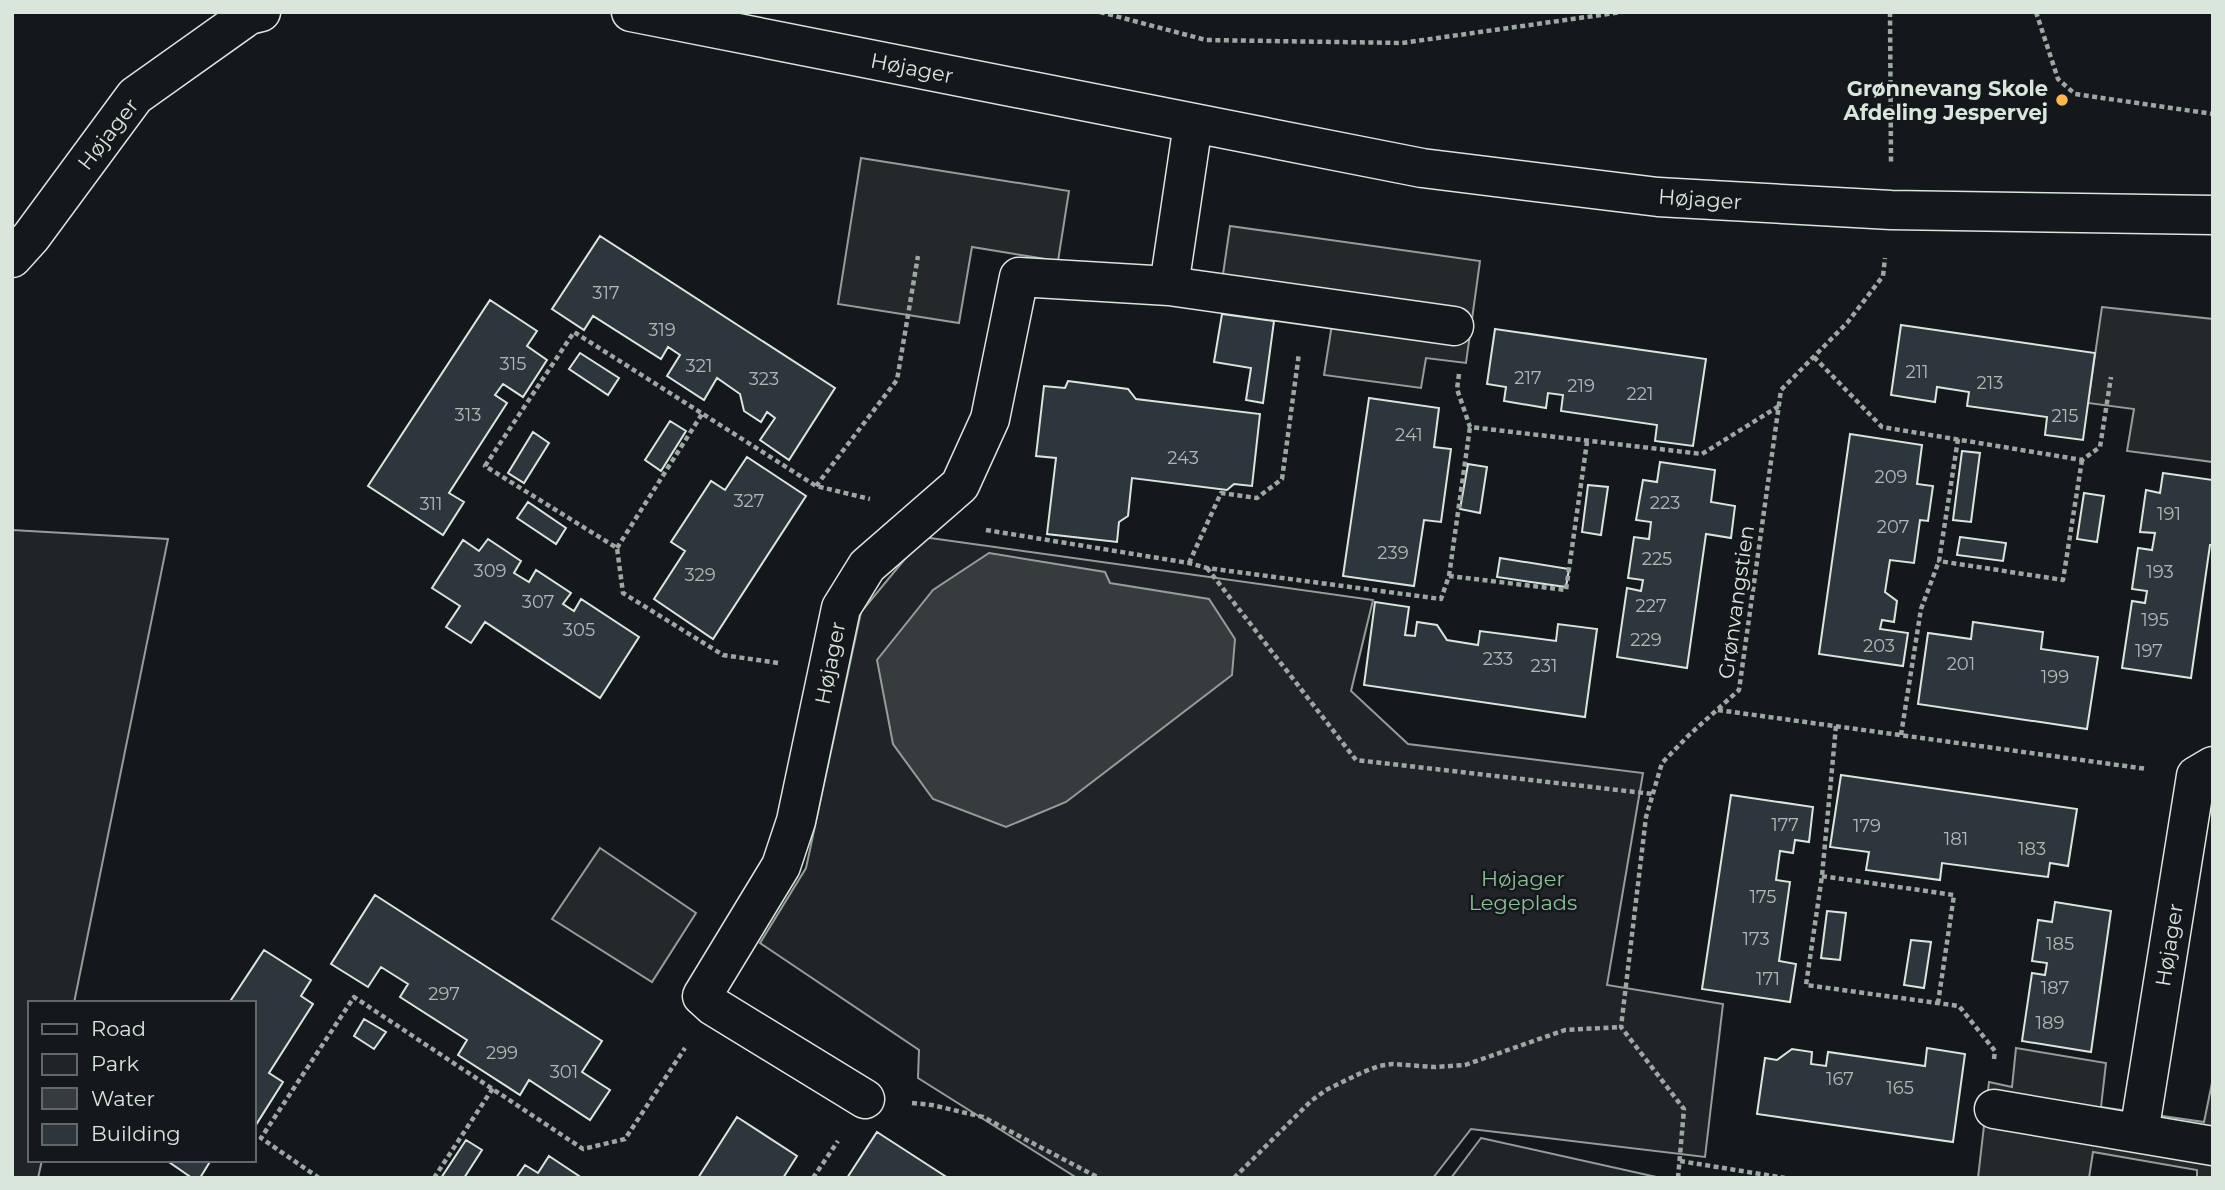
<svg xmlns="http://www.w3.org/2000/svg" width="2225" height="1190" font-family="Montserrat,sans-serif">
<rect width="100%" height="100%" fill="#14181c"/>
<path fill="#202428" stroke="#939e99" stroke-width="2" d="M 12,530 L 168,539 L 74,1003 L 30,1003 L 30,1160 L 42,1160 L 38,1178 L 12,1178 Z
M 923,537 L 1373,600 L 1351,691 L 1408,744 L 1643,773 L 1607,985 L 1723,1004 L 1705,1157 L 1471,1129 L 1433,1178 L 1077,1178 L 918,1078 L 919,1050 L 760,943 L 806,868 L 861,612 Z
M 1481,1138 L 1661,1178 L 1451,1178 Z"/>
<path fill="#24282b" stroke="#939e99" stroke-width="2" d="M 861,158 L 1069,191 L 1058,261 L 972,247 L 959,323 L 838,304 Z
M 1230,226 L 1480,261 L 1466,363 L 1426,358 L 1421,388 L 1324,375 L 1333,318 L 1219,302 Z
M 2102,307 L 2213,319 L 2213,462 L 2127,451 L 2134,409 L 2088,403 Z
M 600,848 L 696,913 L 652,982 L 552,919 Z
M 2016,1048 L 2106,1063 L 2101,1107 L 2204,1122 L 2213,1078 L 2213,1178 L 2197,1178 L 2197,1170 L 2093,1152 L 2089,1178 L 1978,1178 L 1989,1082 L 2012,1087 Z"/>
<path fill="#363b3e" stroke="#939e99" stroke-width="2" d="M 989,553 L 1105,572 L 1110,583 L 1209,599 L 1235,639 L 1232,675 L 1066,802 L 1006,827 L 933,799 L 893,744 L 877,660 L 933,590 Z"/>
<path fill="#2c363c" stroke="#d8e6dc" stroke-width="2" d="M 600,236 L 835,388 L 789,460 L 760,440 L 775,418 L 767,412 L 761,422 L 744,411 L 740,394 L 717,378 L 704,400 L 667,376 L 680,355 L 668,347 L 661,359 L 593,316 L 584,330 L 552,309 Z
M 490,300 L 537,331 L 527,346 L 547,360 L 523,397 L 503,384 L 495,395 L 507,403 L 449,493 L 464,502 L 443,535 L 368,486 Z
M 1222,314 L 1274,321 L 1263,403 L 1246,400 L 1251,368 L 1214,362 Z
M 1901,325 L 2095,353 L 2083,440 L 2045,435 L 2047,417 L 1967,406 L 1969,392 L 1937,387 L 1935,402 L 1891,395 Z
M 1495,329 L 1706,359 L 1693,446 L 1655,441 L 1657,425 L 1561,411 L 1563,395 L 1548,393 L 1546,408 L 1504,401 L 1506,387 L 1487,384 Z
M 580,353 L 619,378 L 608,395 L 569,369 Z
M 1068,381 L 1128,389 L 1136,399 L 1260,414 L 1252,486 L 1234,484 L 1227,490 L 1132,478 L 1128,516 L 1119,522 L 1117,542 L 1047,534 L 1056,458 L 1036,456 L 1044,386 L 1065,388 Z
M 1369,398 L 1439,408 L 1434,447 L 1451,449 L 1441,522 L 1424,520 L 1414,586 L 1343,576 Z
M 670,421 L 686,431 L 661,471 L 645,460 Z
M 533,432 L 549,443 L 524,483 L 508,473 Z
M 1850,434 L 1922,445 L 1917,484 L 1933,486 L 1928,521 L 1920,520 L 1914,563 L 1890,560 L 1885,592 L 1897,601 L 1894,622 L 1882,620 L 1880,629 L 1908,633 L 1903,666 L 1819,654 Z
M 1962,451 L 1980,453 L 1971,522 L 1953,520 Z
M 747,457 L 806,496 L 713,639 L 654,599 L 685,551 L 671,542 L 711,481 L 725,490 Z
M 1660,462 L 1715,470 L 1711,502 L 1735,506 L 1731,538 L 1706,534 L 1687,668 L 1617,657 L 1627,588 L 1641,591 L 1643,580 L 1628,578 L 1634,537 L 1649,539 L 1651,522 L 1636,520 L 1643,480 L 1657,482 Z
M 1468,464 L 1487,467 L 1480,513 L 1460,509 Z
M 2163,473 L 2213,480 L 2213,545 L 2210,545 L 2191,678 L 2122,668 L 2132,601 L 2145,603 L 2147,591 L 2132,589 L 2138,548 L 2152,550 L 2155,533 L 2140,532 L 2146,490 L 2160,493 Z
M 1588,485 L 1608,487 L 1601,535 L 1582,532 Z
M 2084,493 L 2104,496 L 2097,542 L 2077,539 Z
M 528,502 L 566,528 L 556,544 L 517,518 Z
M 1960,537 L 2006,543 L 2003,561 L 1957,555 Z
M 488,539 L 521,561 L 514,573 L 529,582 L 536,570 L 571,593 L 563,604 L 574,611 L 581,599 L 639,637 L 600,698 L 485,622 L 471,643 L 446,627 L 460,606 L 432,588 L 463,540 L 479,551 Z
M 1500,558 L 1569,569 L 1566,587 L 1497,577 Z
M 1375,602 L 1409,607 L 1405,635 L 1415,636 L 1417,622 L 1437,625 L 1447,640 L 1478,645 L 1480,631 L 1556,641 L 1558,624 L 1597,629 L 1585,717 L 1364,685 Z
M 1973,622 L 2043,632 L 2041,649 L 2098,657 L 2087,729 L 1918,704 L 1928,633 L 1971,639 Z
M 1841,775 L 2077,809 L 2068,866 L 2050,863 L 2048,877 L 1942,863 L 1940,880 L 1866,870 L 1869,852 L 1830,847 Z
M 1731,795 L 1813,807 L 1809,842 L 1795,840 L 1793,853 L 1780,851 L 1776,880 L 1790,882 L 1779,961 L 1796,964 L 1790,1002 L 1702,989 Z
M 375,895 L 602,1041 L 582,1072 L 610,1090 L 590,1120 L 529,1080 L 520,1095 L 458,1055 L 467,1040 L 400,997 L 408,984 L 381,967 L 368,987 L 331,964 Z
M 2055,902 L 2111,911 L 2091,1052 L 2022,1041 L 2032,973 L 2045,975 L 2047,963 L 2032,961 L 2038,920 L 2052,922 Z
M 1827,911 L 1846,913 L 1840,960 L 1821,958 Z
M 1911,940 L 1931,942 L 1924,988 L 1904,985 Z
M 264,950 L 311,980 L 301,996 L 313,1004 L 269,1073 L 283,1082 L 254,1128 L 254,1003 L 229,1003 Z
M 364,1019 L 386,1032 L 374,1049 L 354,1036 Z
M 1927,1048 L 1965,1054 L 1953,1142 L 1757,1114 L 1765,1058 L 1777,1060 L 1792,1049 L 1812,1052 L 1811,1064 L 1826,1066 L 1828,1052 L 1925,1066 Z
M 737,1117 L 797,1156 L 783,1178 L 698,1178 Z
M 877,1132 L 948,1178 L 847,1178 Z
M 466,1140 L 482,1150 L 464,1178 L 441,1178 Z
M 549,1156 L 582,1178 L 516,1178 L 525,1165 L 538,1173 Z
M 166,1160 L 211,1160 L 200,1178 L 192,1178 Z"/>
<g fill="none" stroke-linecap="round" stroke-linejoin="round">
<g stroke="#d8e6dc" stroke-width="41">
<path id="minor" d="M 631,12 L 1422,168 L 1658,197 L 1891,210 L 2213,215
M 1193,124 L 1169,286 L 1454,326
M 12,258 L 31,237 L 135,96 L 249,15 L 261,12
M 865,1099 L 713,1006 L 702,996 L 781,866 L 796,821 L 841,608 L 867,566 L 960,485 L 990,419 L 1019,277 L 1169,286
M 1994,1109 L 2213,1146
M 2139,1133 L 2196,776 L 2213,766"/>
</g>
<path stroke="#9da8a2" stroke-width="4.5" stroke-dasharray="5 3.5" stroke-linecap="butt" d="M 1100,12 L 1206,40 L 1402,43 L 1622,12
M 1890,12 L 1891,162
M 2036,12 L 2058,79 L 2075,94 L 2213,114
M 1814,357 L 1882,427 L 2082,460 L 2100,447 L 2111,377
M 1459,374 L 1457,389 L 1470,427 L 1702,454 L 1779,406
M 1958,439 L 1939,561 L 2063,580 L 2082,460
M 816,486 L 897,380 L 918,256
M 986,530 L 1189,563 L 1207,568 L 1441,599 L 1449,576 L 1566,590 L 1587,442
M 617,548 L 702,414
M 1189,563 L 1221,493 L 1257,498 L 1282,479 L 1299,353
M 1207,568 L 1356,760 L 1653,794
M 1449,576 L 1470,427
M 778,663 L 723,655 L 623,593 L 617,548 L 485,466 L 574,332 L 816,486 L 870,499
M 1718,710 L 2147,769
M 1836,726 L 1822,876 L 1806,985 L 1959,1006 L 1995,1051 L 1994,1059
M 1901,735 L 1921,609 L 1939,561
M 1822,876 L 1954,895 L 1938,1003
M 912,1103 L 932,1105 L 983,1117 L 1099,1178
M 1680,1161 L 1785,1178
M 319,1178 L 261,1138 L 354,997 L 583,1149 L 625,1139 L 685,1048
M 434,1178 L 493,1088
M 813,1178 L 838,1141
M 1234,1178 L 1311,1101 L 1326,1090 L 1363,1072 L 1379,1066 L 1392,1064 L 1435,1067 L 1465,1065 L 1565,1030 L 1621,1027
M 1678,1178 L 1684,1109 L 1621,1027 L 1646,817 L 1662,763 L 1689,735 L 1739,690 L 1781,390 L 1847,323 L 1883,276 L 1885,258"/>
<use href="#minor" stroke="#14181c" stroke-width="38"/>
</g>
<circle fill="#ffb74d" stroke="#14181c" stroke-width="2.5" cx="2062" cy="100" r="7"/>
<g text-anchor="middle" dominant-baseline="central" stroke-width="5" stroke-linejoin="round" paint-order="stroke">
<g font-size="18" fill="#adbab4">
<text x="606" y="293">317</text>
<text x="662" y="330">319</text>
<text x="513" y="364">315</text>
<text x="699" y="366">321</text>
<text x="1917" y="372">211</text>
<text x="1528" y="378">217</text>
<text x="764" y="379">323</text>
<text x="1990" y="383">213</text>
<text x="1581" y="386">219</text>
<text x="1640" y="394">221</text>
<text x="468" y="415">313</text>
<text x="2065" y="416">215</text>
<text x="1409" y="435">241</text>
<text x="1183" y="458">243</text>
<text x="1891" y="477">209</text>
<text x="749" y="501">327</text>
<text x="1665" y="503">223</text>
<text x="431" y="504">311</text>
<text x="2169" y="514">191</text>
<text x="1893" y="527">207</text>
<text x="1393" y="553">239</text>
<text x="1657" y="559">225</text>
<text x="490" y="571">309</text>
<text x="2160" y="572">193</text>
<text x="700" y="575">329</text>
<text x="538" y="602">307</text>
<text x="1651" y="606">227</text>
<text x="2155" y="620">195</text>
<text x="579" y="630">305</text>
<text x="1646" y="640">229</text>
<text x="1879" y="646">203</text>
<text x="2149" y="651">197</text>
<text x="1498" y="659">233</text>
<text x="1961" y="664">201</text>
<text x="1544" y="666">231</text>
<text x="2055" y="677">199</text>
<text x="1785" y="825">177</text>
<text x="1867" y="826">179</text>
<text x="1956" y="839">181</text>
<text x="2032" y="849">183</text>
<text x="1763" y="897">175</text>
<text x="1756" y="939">173</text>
<text x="2060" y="944">185</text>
<text x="1768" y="979">171</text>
<text x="2055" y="988">187</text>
<text x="444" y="994">297</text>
<text x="2050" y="1023">189</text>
<text x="502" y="1053">299</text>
<text x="564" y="1072">301</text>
<text x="1840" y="1079">167</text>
<text x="1900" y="1088">165</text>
</g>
<g font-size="21" fill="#d8e6dc" stroke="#14181c">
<text transform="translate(912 68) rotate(11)">Højager</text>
<text transform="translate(108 134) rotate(-52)">Højager</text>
<text transform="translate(1700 199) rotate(4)">Højager</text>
<text transform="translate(1736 602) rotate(-82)">Grønvangstien</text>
<text transform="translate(830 663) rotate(-79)">Højager</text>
<text transform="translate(2169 945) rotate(-81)">Højager</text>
</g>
<g font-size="21" font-weight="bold" fill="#d8e6dc" stroke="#14181c" text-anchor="end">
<text x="2048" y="88">Grønnevang Skole<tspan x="2048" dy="24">Afdeling Jespervej</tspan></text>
</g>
<g font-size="21" fill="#8ac095" stroke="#14181c">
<text x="1523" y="878">Højager<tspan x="1523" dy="24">Legeplads</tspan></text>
</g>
</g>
<rect width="2225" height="1190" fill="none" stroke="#d8e6dc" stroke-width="28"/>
<rect x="28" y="1001" width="228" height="161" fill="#14181c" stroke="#626a69" stroke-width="2"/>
<rect x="42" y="1024" width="35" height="10" fill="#14181c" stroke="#626a69" stroke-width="2"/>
<text x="91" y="1036" font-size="21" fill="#d8e6dc">Road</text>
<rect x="42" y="1054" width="35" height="21" fill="#202428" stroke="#626a69" stroke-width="2"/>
<text x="91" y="1071" font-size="21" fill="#d8e6dc">Park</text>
<rect x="42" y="1088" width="35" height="21" fill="#363b3e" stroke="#626a69" stroke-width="2"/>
<text x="91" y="1106" font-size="21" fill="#d8e6dc">Water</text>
<rect x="42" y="1124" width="35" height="21" fill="#2c363c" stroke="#626a69" stroke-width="2"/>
<text x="91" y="1141" font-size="21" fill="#d8e6dc">Building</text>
</svg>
